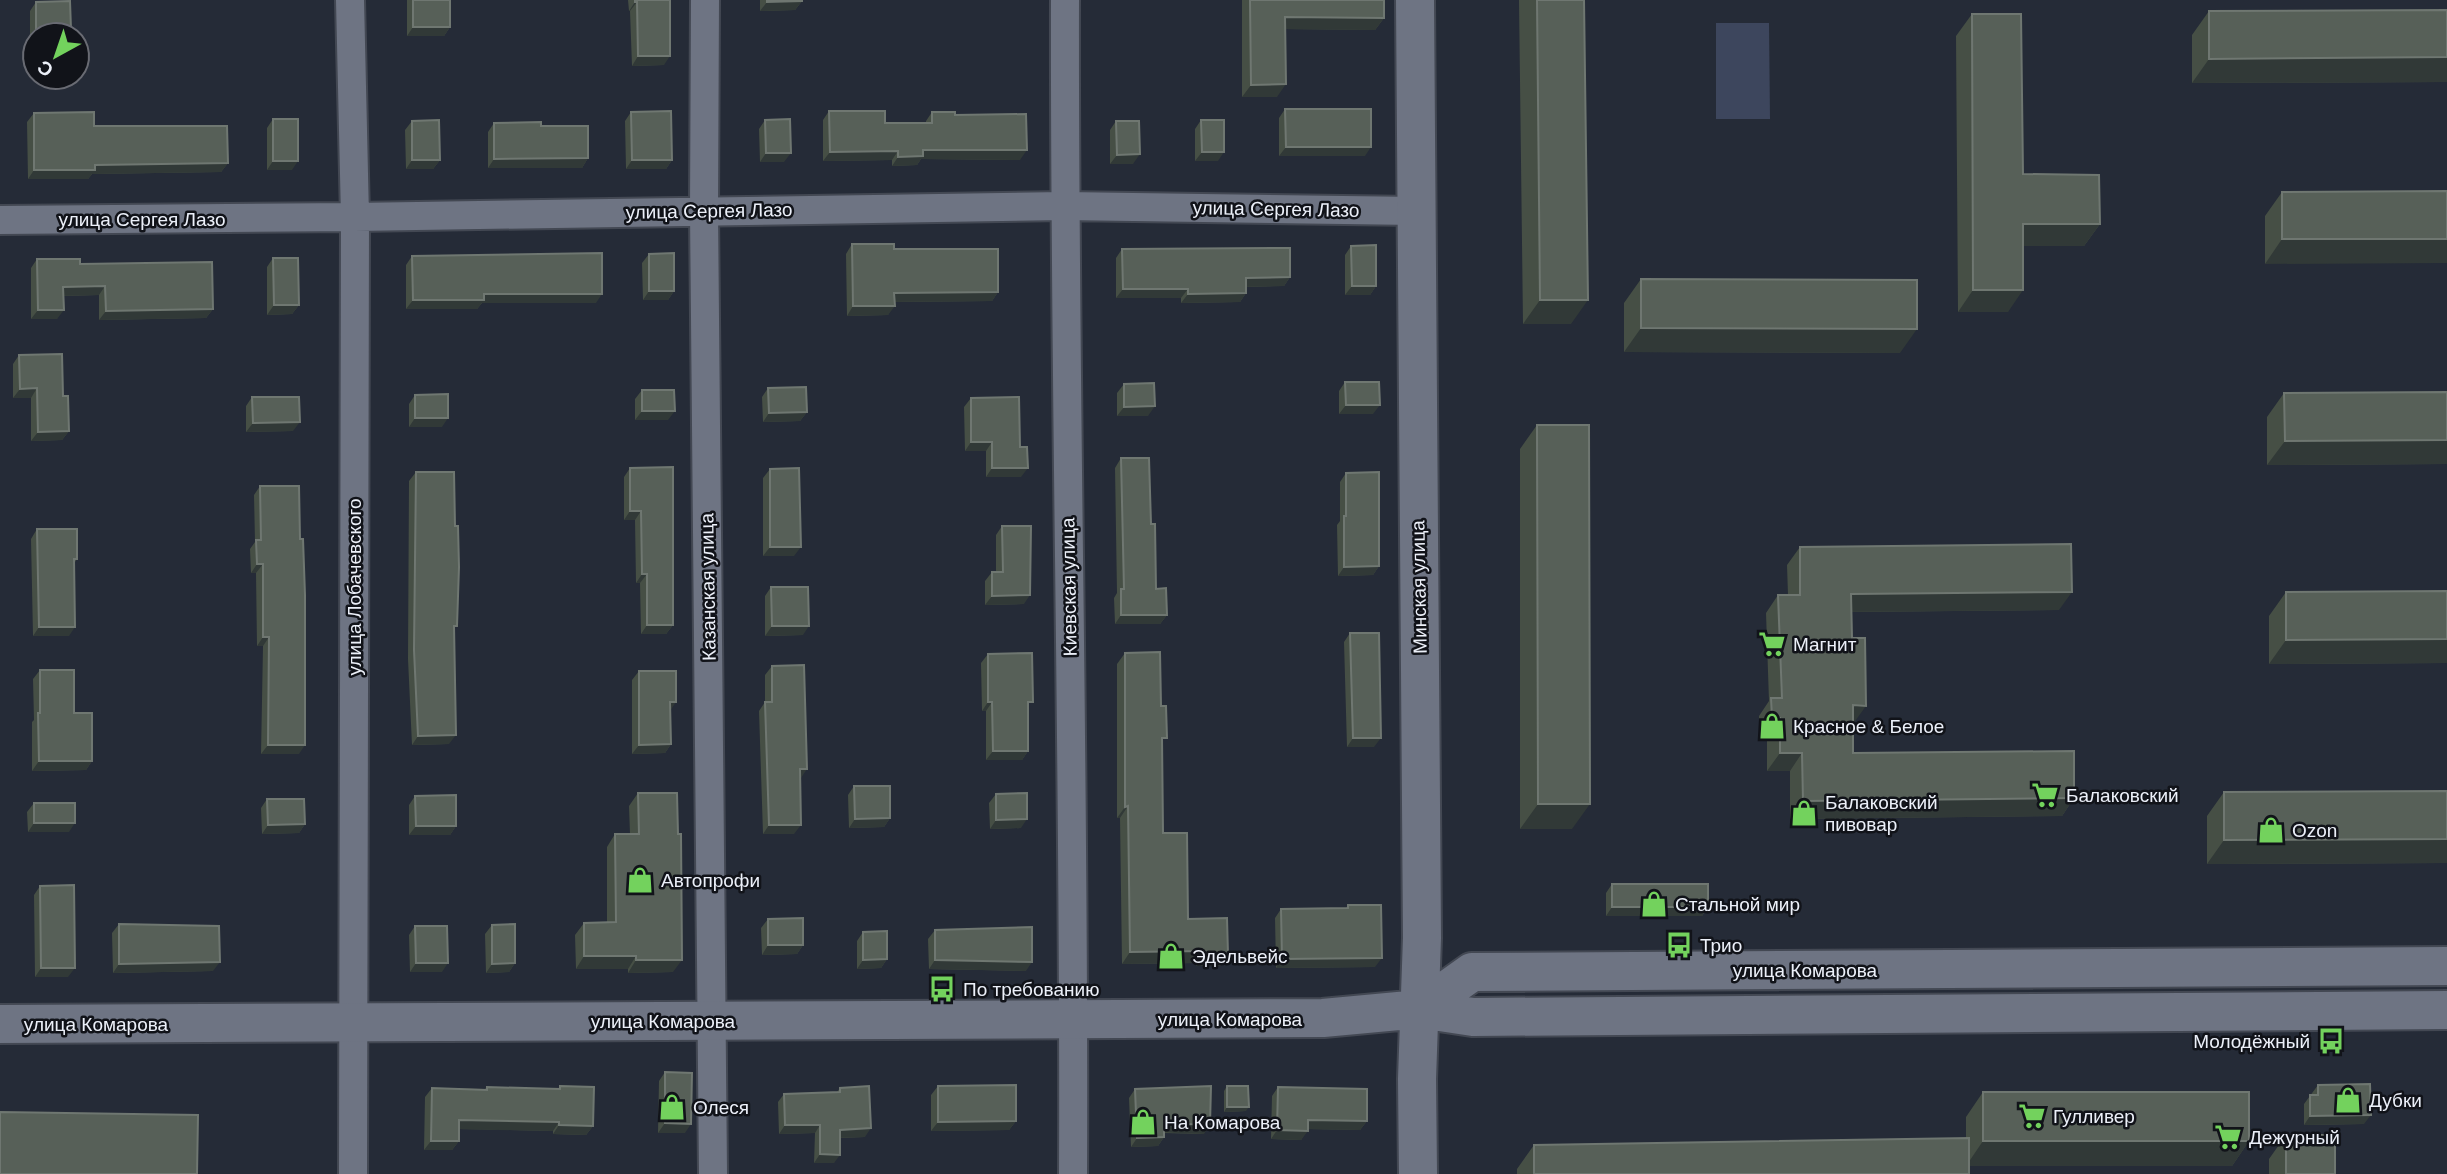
<svg xmlns="http://www.w3.org/2000/svg" width="2447" height="1174" font-family="Arial,sans-serif">
<rect width="100%" height="100%" fill="#252b37"/>
<path fill="#3d465d" d="M 1716,23 L 1769,23 L 1770,119 L 1716,119 Z"/>
<g fill="none" stroke-linecap="round" stroke-linejoin="round">
<g stroke="#434853" stroke-width="32">
<path id="minor" d="M 350,0 L 355,217 L 353,1174
M 705,0 L 704,211 L 713,1174
M 1065,0 C 1064,391 1075,783 1073,1174
M 0,220 L 355,217 L 1064,206 L 1417,211"/>
</g>
<g stroke="#434853" stroke-width="42">
<path id="secondary" d="M 1415,0 L 1422,938 L 1417,1079 L 1418,1174
M 1420,1009 L 1473,1017 L 2447,1010
M 0,1024 L 1323,1018 L 1420,1009 L 1472,972 L 2447,966"/>
</g>
<use href="#minor" stroke="#6e7483" stroke-width="28"/>
<use href="#secondary" stroke="#6e7483" stroke-width="38"/>
</g>
<path fill="#464f45" d="M 407,0 L 450,0 L 450,27 L 444,36 L 407,36 Z
M 628,0 L 670,0 L 664,65 L 632,66 L 630,11 L 629,11 Z
M 760,0 L 802,0 L 802,1 L 795,10 L 760,11 Z
M 1242,0 L 1384,0 L 1384,18 L 1375,30 L 1285,29 L 1277,97 L 1242,97 Z
M 1519,0 L 1584,0 L 1571,324 L 1523,324 Z
M 70,1 L 30,39 L 30,11 L 36,2 Z
M 2447,10 L 2447,82 L 2192,83 L 2192,35 L 2209,11 Z
M 1972,14 L 2023,174 L 2100,224 L 2084,246 L 2023,246 L 2008,312 L 1958,312 L 1956,36 Z
M 1285,109 L 1365,156 L 1279,156 L 1279,118 Z
M 829,111 L 885,123 L 926,123 L 926,121 L 932,112 L 955,115 L 1020,160 L 921,159 L 917,165 L 892,166 L 892,160 L 823,161 L 823,120 Z
M 631,112 L 672,160 L 666,169 L 626,169 L 625,121 Z
M 34,113 L 94,126 L 228,163 L 221,172 L 92,174 L 88,179 L 28,179 L 27,122 Z
M 273,119 L 292,170 L 267,170 L 267,128 Z
M 765,120 L 784,162 L 760,162 L 759,129 Z
M 1201,120 L 1218,161 L 1195,161 L 1195,129 Z
M 412,121 L 440,160 L 433,169 L 406,169 L 405,130 Z
M 1116,121 L 1133,164 L 1110,164 L 1110,130 Z
M 494,123 L 541,126 L 588,158 L 582,168 L 488,168 L 488,132 Z
M 2447,191 L 2265,264 L 2265,216 L 2282,192 Z
M 852,244 L 894,249 L 998,292 L 992,301 L 894,302 L 888,315 L 847,316 L 846,254 Z
M 1351,246 L 1376,286 L 1370,295 L 1345,295 L 1345,255 Z
M 1122,249 L 1290,277 L 1284,286 L 1246,287 L 1246,293 L 1240,302 L 1181,303 L 1181,298 L 1116,298 L 1116,258 Z
M 649,254 L 674,291 L 668,300 L 643,300 L 642,263 Z
M 412,256 L 596,303 L 482,303 L 477,309 L 406,309 L 406,265 Z
M 273,258 L 299,305 L 292,314 L 267,315 L 267,267 Z
M 37,259 L 80,264 L 213,309 L 206,318 L 99,320 L 99,295 L 63,296 L 57,319 L 31,319 L 31,268 Z
M 1641,279 L 1900,353 L 1624,352 L 1624,303 Z
M 19,355 L 63,396 L 69,431 L 62,440 L 31,441 L 31,398 L 13,398 L 13,364 Z
M 1345,382 L 1373,414 L 1339,414 L 1339,391 Z
M 1124,384 L 1148,416 L 1117,416 L 1117,393 Z
M 768,388 L 807,412 L 800,421 L 763,422 L 762,397 Z
M 642,390 L 668,420 L 635,420 L 635,399 Z
M 2447,392 L 2447,464 L 2267,465 L 2267,417 L 2284,393 Z
M 415,395 L 442,427 L 409,427 L 409,404 Z
M 252,397 L 293,431 L 246,432 L 246,406 Z
M 971,398 L 1020,447 L 1021,477 L 986,477 L 986,451 L 965,451 L 964,407 Z
M 1537,425 L 1572,829 L 1520,829 L 1520,449 Z
M 1121,458 L 1151,524 L 1156,589 L 1167,615 L 1160,624 L 1115,624 L 1114,598 L 1117,593 L 1115,468 Z
M 630,468 L 673,625 L 666,634 L 641,634 L 640,583 L 636,583 L 635,520 L 624,520 L 624,477 Z
M 770,469 L 794,556 L 763,556 L 763,478 Z
M 416,472 L 455,630 L 449,744 L 412,745 L 408,659 L 409,481 Z
M 1346,473 L 1379,566 L 1373,575 L 1338,576 L 1337,525 L 1340,521 L 1340,482 Z
M 260,486 L 299,754 L 261,754 L 263,646 L 257,646 L 256,573 L 251,573 L 250,549 L 255,542 L 254,495 Z
M 1002,526 L 1024,604 L 985,605 L 985,581 L 992,572 L 996,572 L 996,535 Z
M 37,529 L 77,559 L 75,562 L 69,636 L 33,636 L 31,539 Z
M 1800,547 L 2059,610 L 1852,612 L 1853,753 L 2074,798 L 2062,816 L 1790,819 L 1790,771 L 1767,771 L 1767,736 L 1759,736 L 1759,716 L 1769,701 L 1766,613 L 1778,595 L 1788,595 L 1787,565 Z
M 771,587 L 803,635 L 765,636 L 765,596 Z
M 2447,591 L 2447,663 L 2269,664 L 2269,616 L 2286,592 Z
M 1350,633 L 1374,747 L 1347,747 L 1344,642 Z
M 1125,653 L 1161,706 L 1163,833 L 1188,919 L 1228,954 L 1220,966 L 1196,966 L 1196,963 L 1122,964 L 1120,818 L 1117,818 L 1117,664 Z
M 988,654 L 1028,708 L 1028,751 L 1022,760 L 986,760 L 986,711 L 982,711 L 981,663 Z
M 772,666 L 800,778 L 794,834 L 763,834 L 759,711 L 765,702 L 765,675 Z
M 40,670 L 74,713 L 92,761 L 86,770 L 32,771 L 32,722 L 34,720 L 33,679 Z
M 639,671 L 670,711 L 671,744 L 665,753 L 632,754 L 632,680 Z
M 854,786 L 890,818 L 884,827 L 849,828 L 848,795 Z
M 2447,791 L 2447,863 L 2207,864 L 2207,816 L 2224,792 Z
M 638,793 L 673,972 L 628,973 L 628,969 L 576,969 L 575,935 L 584,923 L 607,922 L 607,847 L 615,834 L 630,834 L 629,806 Z
M 996,794 L 1021,828 L 990,829 L 989,803 Z
M 415,796 L 456,826 L 450,835 L 409,835 L 409,805 Z
M 267,799 L 305,824 L 299,833 L 262,834 L 261,808 Z
M 34,803 L 69,832 L 28,832 L 27,812 Z
M 1612,884 L 1708,907 L 1702,916 L 1606,916 L 1606,893 Z
M 40,886 L 68,977 L 35,977 L 34,895 Z
M 1348,905 L 1375,967 L 1276,968 L 1275,918 L 1281,909 L 1346,908 Z
M 768,919 L 803,945 L 797,954 L 762,955 L 761,928 Z
M 119,924 L 213,971 L 113,973 L 112,933 Z
M 492,925 L 515,963 L 509,972 L 486,973 L 485,934 Z
M 415,926 L 442,972 L 410,972 L 409,935 Z
M 935,930 L 1026,971 L 929,969 L 928,939 Z
M 863,932 L 887,959 L 881,968 L 857,969 L 857,941 Z
M 665,1072 L 685,1133 L 658,1133 L 659,1081 Z
M 2318,1085 L 2364,1124 L 2304,1125 L 2304,1104 Z
M 560,1086 L 593,1126 L 586,1135 L 553,1134 L 553,1131 L 459,1129 L 459,1141 L 452,1150 L 424,1150 L 425,1097 L 432,1088 L 485,1089 L 487,1087 L 558,1089 Z
M 938,1086 L 1016,1121 L 1009,1130 L 931,1131 L 931,1095 Z
M 1227,1086 L 1246,1111 L 1224,1112 L 1224,1091 Z
M 1278,1087 L 1367,1121 L 1360,1130 L 1308,1129 L 1301,1140 L 1271,1139 L 1272,1096 Z
M 840,1088 L 865,1137 L 840,1138 L 834,1163 L 814,1163 L 815,1133 L 779,1134 L 778,1102 L 784,1094 L 837,1092 Z
M 1135,1089 L 1204,1134 L 1164,1133 L 1164,1137 L 1158,1146 L 1131,1147 L 1129,1098 Z
M 1983,1092 L 2249,1141 L 2232,1166 L 1969,1166 L 1969,1174 L 1517,1174 L 1517,1169 L 1534,1145 L 1966,1138 L 1966,1117 Z
M 2286,1135 L 2335,1174 L 2269,1174 L 2269,1159 Z"/>
<path fill="#313937" d="M 802,1 L 795,10 L 760,11 L 767,2 Z
M 635,2 L 637,2 L 630,11 L 629,11 Z
M 1285,17 L 1384,18 L 1375,30 L 1276,29 Z
M 413,27 L 450,27 L 444,36 L 407,36 Z
M 71,29 L 67,35 L 35,35 L 35,39 L 30,39 L 36,30 Z
M 638,56 L 670,56 L 664,65 L 632,66 Z
M 2447,57 L 2447,82 L 2192,83 L 2209,59 Z
M 1286,84 L 1277,97 L 1242,97 L 1251,85 Z
M 1286,147 L 1371,147 L 1365,156 L 1279,156 Z
M 923,150 L 1027,150 L 1020,160 L 921,159 L 917,165 L 892,166 L 898,157 Z
M 898,151 L 892,160 L 823,161 L 830,152 Z
M 1202,152 L 1224,152 L 1218,161 L 1195,161 Z
M 766,153 L 791,153 L 784,162 L 760,162 Z
M 1140,154 L 1133,164 L 1110,164 L 1117,155 Z
M 588,158 L 582,168 L 488,168 L 494,159 Z
M 412,160 L 440,160 L 433,169 L 406,169 Z
M 632,160 L 672,160 L 666,169 L 626,169 Z
M 273,161 L 298,161 L 292,170 L 267,170 Z
M 228,163 L 221,172 L 92,174 L 88,179 L 28,179 L 34,170 L 95,165 Z
M 2023,224 L 2100,224 L 2084,246 L 2007,246 Z
M 2282,239 L 2447,239 L 2447,263 L 2265,264 Z
M 1290,277 L 1284,286 L 1240,287 L 1246,278 Z
M 105,286 L 99,295 L 57,296 L 63,287 Z
M 1352,286 L 1376,286 L 1370,295 L 1345,295 Z
M 1123,289 L 1188,289 L 1181,298 L 1116,298 Z
M 1973,290 L 2023,290 L 2008,312 L 1958,312 Z
M 649,291 L 674,291 L 668,300 L 643,300 Z
M 998,292 L 992,301 L 888,302 L 894,293 Z
M 1246,293 L 1240,302 L 1181,303 L 1188,294 Z
M 484,294 L 602,294 L 596,303 L 482,303 L 477,309 L 406,309 L 413,300 Z
M 1540,300 L 1588,300 L 1571,324 L 1523,324 Z
M 274,305 L 299,305 L 292,314 L 267,315 Z
M 853,306 L 895,306 L 888,315 L 847,316 Z
M 213,309 L 206,318 L 99,320 L 106,311 Z
M 38,310 L 64,310 L 57,319 L 31,319 Z
M 1641,328 L 1917,329 L 1900,353 L 1624,352 Z
M 37,388 L 31,398 L 13,398 L 20,389 Z
M 1346,405 L 1380,405 L 1373,414 L 1339,414 Z
M 1155,406 L 1148,416 L 1117,416 L 1124,407 Z
M 642,411 L 675,411 L 668,420 L 635,420 Z
M 807,412 L 800,421 L 763,422 L 769,413 Z
M 415,418 L 448,418 L 442,427 L 409,427 Z
M 300,422 L 293,431 L 246,432 L 253,423 Z
M 69,431 L 62,440 L 31,441 L 38,432 Z
M 2447,440 L 2447,464 L 2267,465 L 2285,441 Z
M 971,442 L 992,442 L 986,451 L 965,451 Z
M 992,468 L 1028,468 L 1021,477 L 986,477 Z
M 630,511 L 641,511 L 635,520 L 624,520 Z
M 770,547 L 801,547 L 794,556 L 763,556 Z
M 257,564 L 263,564 L 256,573 L 251,573 Z
M 1379,566 L 1373,575 L 1338,576 L 1344,567 Z
M 642,574 L 647,574 L 640,583 L 636,583 Z
M 2072,592 L 2059,610 L 1839,612 L 1851,594 Z
M 1030,595 L 1024,604 L 985,605 L 992,596 Z
M 1121,615 L 1167,615 L 1160,624 L 1115,624 Z
M 647,625 L 673,625 L 666,634 L 641,634 Z
M 772,626 L 809,626 L 803,635 L 765,636 Z
M 39,627 L 75,627 L 69,636 L 33,636 Z
M 263,637 L 269,637 L 263,646 L 257,646 Z
M 2447,639 L 2447,663 L 2269,664 L 2286,640 Z
M 670,702 L 676,702 L 670,711 Z
M 988,702 L 992,702 L 986,711 L 982,711 Z
M 1853,705 L 1866,706 L 1853,724 Z
M 1772,718 L 1780,718 L 1767,736 L 1759,736 Z
M 456,735 L 449,744 L 412,745 L 418,736 Z
M 1353,738 L 1381,738 L 1374,747 L 1347,747 Z
M 671,744 L 665,753 L 632,754 L 639,745 Z
M 268,745 L 305,745 L 299,754 L 261,754 Z
M 993,751 L 1028,751 L 1022,760 L 986,760 Z
M 1780,753 L 1802,753 L 1790,771 L 1767,771 Z
M 39,761 L 92,761 L 86,770 L 32,771 Z
M 800,769 L 807,769 L 801,778 Z
M 2074,798 L 2062,816 L 1790,819 L 1803,801 Z
M 1538,804 L 1590,804 L 1572,829 L 1520,829 Z
M 1128,806 L 1120,818 L 1117,818 L 1125,807 Z
M 890,818 L 884,827 L 849,828 L 855,819 Z
M 1027,819 L 1021,828 L 990,829 L 996,820 Z
M 34,823 L 75,823 L 69,832 L 28,832 Z
M 305,824 L 299,833 L 262,834 L 268,825 Z
M 769,825 L 801,825 L 794,834 L 763,834 Z
M 416,826 L 456,826 L 450,835 L 409,835 Z
M 2447,839 L 2447,863 L 2207,864 L 2224,840 Z
M 1612,907 L 1708,907 L 1702,916 L 1606,916 Z
M 768,945 L 803,945 L 797,954 L 762,955 Z
M 1205,951 L 1196,963 L 1122,964 L 1130,952 Z
M 1205,954 L 1228,954 L 1220,966 L 1196,966 Z
M 584,956 L 636,956 L 628,969 L 576,969 Z
M 1382,958 L 1375,967 L 1276,968 L 1282,959 Z
M 887,959 L 881,968 L 857,969 L 863,960 Z
M 636,960 L 682,960 L 673,972 L 628,973 Z
M 935,960 L 1032,962 L 1026,971 L 929,969 Z
M 220,962 L 213,971 L 113,973 L 119,964 Z
M 416,963 L 448,963 L 442,972 L 410,972 Z
M 515,963 L 509,972 L 486,973 L 492,964 Z
M 41,968 L 75,968 L 68,977 L 35,977 Z
M 1227,1107 L 1249,1107 L 1246,1111 L 1224,1112 Z
M 2371,1115 L 2364,1124 L 2304,1125 L 2310,1116 Z
M 459,1120 L 559,1122 L 553,1131 L 453,1129 Z
M 1308,1120 L 1367,1121 L 1360,1130 L 1302,1129 Z
M 1016,1121 L 1009,1130 L 931,1131 L 938,1122 Z
M 665,1123 L 691,1124 L 685,1133 L 658,1133 Z
M 1164,1123 L 1210,1125 L 1204,1134 L 1158,1132 Z
M 559,1125 L 593,1126 L 586,1135 L 553,1134 Z
M 785,1125 L 820,1125 L 815,1133 L 779,1134 Z
M 871,1128 L 865,1137 L 834,1138 L 840,1130 Z
M 1277,1130 L 1308,1131 L 1301,1140 L 1271,1139 Z
M 1164,1137 L 1158,1146 L 1131,1147 L 1137,1138 Z
M 431,1141 L 459,1141 L 452,1150 L 424,1150 Z
M 1983,1141 L 2249,1141 L 2232,1166 L 1966,1166 Z
M 820,1154 L 840,1155 L 834,1163 L 814,1163 Z"/>
<path fill="#576058" stroke="#6f7771" stroke-width="2" d="M 413,0 L 450,0 L 450,27 L 413,27 Z
M 635,0 L 670,0 L 670,56 L 638,56 L 637,2 L 635,2 Z
M 767,0 L 802,0 L 802,1 L 767,2 Z
M 1250,0 L 1384,0 L 1384,18 L 1285,17 L 1286,84 L 1251,85 Z
M 1537,0 L 1584,0 L 1588,300 L 1540,300 Z
M 70,1 L 71,29 L 36,30 L 36,2 Z
M 2447,10 L 2447,57 L 2209,59 L 2209,11 Z
M 1972,14 L 2021,14 L 2023,174 L 2099,175 L 2100,224 L 2023,224 L 2023,290 L 1973,290 Z
M 1285,109 L 1371,109 L 1371,147 L 1286,147 Z
M 671,111 L 672,160 L 632,160 L 631,112 Z
M 829,111 L 885,111 L 885,123 L 932,123 L 932,112 L 955,112 L 955,115 L 1026,114 L 1027,150 L 923,150 L 923,156 L 898,157 L 898,151 L 830,152 Z
M 94,112 L 94,126 L 227,126 L 228,163 L 95,165 L 95,170 L 34,170 L 34,113 Z
M 273,119 L 298,119 L 298,161 L 273,161 Z
M 790,119 L 791,153 L 766,153 L 765,120 Z
M 439,120 L 440,160 L 412,160 L 412,121 Z
M 1201,120 L 1224,120 L 1224,152 L 1202,152 Z
M 1116,121 L 1139,121 L 1140,154 L 1117,155 Z
M 541,122 L 541,126 L 588,126 L 588,158 L 494,159 L 494,123 Z
M 2447,191 L 2447,239 L 2282,239 L 2282,192 Z
M 852,244 L 894,244 L 894,249 L 998,249 L 998,292 L 894,293 L 895,306 L 853,306 Z
M 1376,245 L 1376,286 L 1352,286 L 1351,246 Z
M 1290,248 L 1290,277 L 1246,278 L 1246,293 L 1188,294 L 1188,289 L 1123,289 L 1122,249 Z
M 602,253 L 602,294 L 484,294 L 484,300 L 413,300 L 412,256 Z
M 674,253 L 674,291 L 649,291 L 649,254 Z
M 273,258 L 298,258 L 299,305 L 274,305 Z
M 37,259 L 80,259 L 80,264 L 212,262 L 213,309 L 106,311 L 105,286 L 63,287 L 64,310 L 38,310 Z
M 1641,279 L 1917,280 L 1917,329 L 1641,328 Z
M 62,354 L 63,396 L 68,396 L 69,431 L 38,432 L 37,388 L 20,389 L 19,355 Z
M 1345,382 L 1379,382 L 1380,405 L 1346,405 Z
M 1154,383 L 1155,406 L 1124,407 L 1124,384 Z
M 806,387 L 807,412 L 769,413 L 768,388 Z
M 642,390 L 674,390 L 675,411 L 642,411 Z
M 2447,392 L 2447,440 L 2285,441 L 2284,393 Z
M 448,394 L 448,418 L 415,418 L 415,395 Z
M 252,397 L 299,397 L 300,422 L 253,423 Z
M 1019,397 L 1020,447 L 1027,447 L 1028,468 L 992,468 L 992,442 L 971,442 L 971,398 Z
M 1537,425 L 1589,425 L 1590,804 L 1538,804 Z
M 1121,458 L 1149,458 L 1151,524 L 1155,524 L 1156,589 L 1166,588 L 1167,615 L 1121,615 L 1121,589 L 1124,589 Z
M 673,467 L 673,625 L 647,625 L 647,574 L 642,574 L 641,511 L 630,511 L 630,468 Z
M 799,468 L 801,547 L 770,547 L 770,469 Z
M 416,472 L 454,472 L 455,526 L 458,526 L 459,567 L 457,626 L 454,626 L 456,735 L 418,736 L 414,650 Z
M 1379,472 L 1379,566 L 1344,567 L 1344,516 L 1346,516 L 1346,473 Z
M 260,486 L 299,486 L 300,539 L 303,539 L 305,595 L 305,745 L 268,745 L 269,637 L 263,637 L 263,564 L 257,564 L 256,540 L 261,540 Z
M 1002,526 L 1031,526 L 1030,595 L 992,596 L 992,572 L 1003,572 Z
M 37,529 L 77,529 L 77,559 L 74,559 L 75,627 L 39,627 Z
M 2071,544 L 2072,592 L 1851,594 L 1852,638 L 1865,638 L 1866,706 L 1853,705 L 1853,753 L 2074,751 L 2074,798 L 1803,801 L 1802,753 L 1780,753 L 1780,718 L 1772,718 L 1771,698 L 1782,698 L 1778,595 L 1800,595 L 1800,547 Z
M 771,587 L 808,587 L 809,626 L 772,626 Z
M 2447,591 L 2447,639 L 2286,640 L 2286,592 Z
M 1350,633 L 1379,633 L 1381,738 L 1353,738 Z
M 1160,652 L 1161,706 L 1166,706 L 1167,738 L 1162,738 L 1163,833 L 1187,833 L 1188,919 L 1227,918 L 1228,954 L 1205,954 L 1205,951 L 1130,952 L 1128,806 L 1125,807 L 1125,653 Z
M 1032,653 L 1033,702 L 1028,702 L 1028,751 L 993,751 L 992,702 L 988,702 L 988,654 Z
M 804,665 L 807,769 L 800,769 L 801,825 L 769,825 L 765,702 L 772,702 L 772,666 Z
M 40,670 L 74,670 L 74,713 L 92,713 L 92,761 L 39,761 L 38,713 L 40,713 Z
M 639,671 L 676,671 L 676,702 L 670,702 L 671,744 L 639,745 Z
M 854,786 L 890,786 L 890,818 L 855,819 Z
M 2447,791 L 2447,839 L 2224,840 L 2224,792 Z
M 638,793 L 677,793 L 678,834 L 681,834 L 682,960 L 636,960 L 636,956 L 584,956 L 584,923 L 616,922 L 615,834 L 639,834 Z
M 1027,793 L 1027,819 L 996,820 L 996,794 Z
M 456,795 L 456,826 L 416,826 L 415,796 Z
M 267,799 L 304,799 L 305,824 L 268,825 Z
M 34,803 L 75,803 L 75,823 L 34,823 Z
M 1612,884 L 1708,884 L 1708,907 L 1612,907 Z
M 74,885 L 75,968 L 41,968 L 40,886 Z
M 1348,905 L 1381,905 L 1382,958 L 1282,959 L 1281,909 L 1348,908 Z
M 803,918 L 803,945 L 768,945 L 768,919 Z
M 119,924 L 219,926 L 220,962 L 119,964 Z
M 515,924 L 515,963 L 492,964 L 492,925 Z
M 415,926 L 447,926 L 448,963 L 416,963 Z
M 1032,927 L 1032,962 L 935,960 L 935,930 Z
M 887,931 L 887,959 L 863,960 L 863,932 Z
M 665,1072 L 692,1073 L 691,1124 L 665,1123 Z
M 2370,1084 L 2371,1115 L 2310,1116 L 2310,1095 L 2318,1095 L 2318,1085 Z
M 1016,1085 L 1016,1121 L 938,1122 L 938,1086 Z
M 560,1086 L 594,1087 L 593,1126 L 559,1125 L 559,1122 L 459,1120 L 459,1141 L 431,1141 L 432,1088 L 487,1090 L 487,1087 L 560,1089 Z
M 869,1086 L 871,1128 L 840,1130 L 840,1155 L 820,1154 L 820,1125 L 785,1125 L 784,1094 L 840,1092 L 840,1088 Z
M 1211,1086 L 1210,1125 L 1164,1123 L 1164,1137 L 1137,1138 L 1135,1089 Z
M 1227,1086 L 1248,1086 L 1249,1107 L 1227,1107 Z
M 1278,1087 L 1367,1089 L 1367,1121 L 1308,1120 L 1308,1131 L 1277,1130 Z
M 1983,1092 L 2249,1092 L 2249,1141 L 1983,1141 Z
M 0,1112 L 198,1115 L 197,1174 L 0,1174 Z
M 2286,1135 L 2335,1135 L 2335,1174 L 2286,1174 Z
M 1969,1138 L 1969,1174 L 1534,1174 L 1534,1145 Z"/>
<defs>
<g id="supermarket-bare" transform="scale(2.1)"><path d="M-6-5.5h2.5l.6 2H6L4.5 2H-2.5L-4.4-4H-6ZM-1.5 3.2a1.3 1.3 0 1 0 .1 0ZM3 3.2a1.3 1.3 0 1 0 .1 0Z" fill="#73d25d" stroke="#111319" stroke-width="2.5" paint-order="stroke"/></g>
<g id="shop-bare" transform="scale(2.1)"><path d="M-5-2.5h2.3a2.7 3.5 0 0 1 5.4 0H5L5.5 6h-11ZM-1.5-2.5h3a1.5 2.3 0 0 0-3 0Z" fill="#73d25d" stroke="#111319" stroke-width="2.5" paint-order="stroke"/></g>
<g id="bus-bare" transform="scale(2.1)"><path d="M-5-6H5V4H4V6H2V4H-2V6H-4V4H-5ZM-3.5-4V0h7V-4ZM-3.5 1.2v1.5H-2V1.2ZM2 1.2v1.5H3.5V1.2Z" fill="#73d25d" stroke="#111319" stroke-width="2.5" paint-order="stroke"/></g>
</defs>
<g fill-rule="evenodd">
<use href="#supermarket-bare" x="1772" y="644"/>
<use href="#shop-bare" x="1772" y="726"/>
<use href="#supermarket-bare" x="2045" y="795"/>
<use href="#shop-bare" x="1804" y="813"/>
<use href="#shop-bare" x="2271" y="830"/>
<use href="#shop-bare" x="640" y="880"/>
<use href="#shop-bare" x="1654" y="904"/>
<use href="#bus-bare" x="1679" y="945"/>
<use href="#shop-bare" x="1171" y="956"/>
<use href="#bus-bare" x="942" y="989"/>
<use href="#bus-bare" x="2331" y="1041"/>
<use href="#shop-bare" x="2348" y="1100"/>
<use href="#shop-bare" x="672" y="1107"/>
<use href="#supermarket-bare" x="2032" y="1116"/>
<use href="#shop-bare" x="1143" y="1122"/>
<use href="#supermarket-bare" x="2228" y="1137"/>
</g>
<g text-anchor="middle" dominant-baseline="central" stroke-width="5" stroke-linejoin="round" paint-order="stroke">
<g font-size="19" fill="#ecf0f9" stroke="#111319">
<text transform="translate(1276 209) rotate(1)">улица Сергея Лазо</text>
<text transform="translate(709 211) rotate(-1)">улица Сергея Лазо</text>
<text x="142" y="219">улица Сергея Лазо</text>
<text transform="translate(354 587) rotate(-90)">улица Лобачевского</text>
<text transform="translate(708 587) rotate(-91)">Казанская улица</text>
<text transform="translate(1069 587) rotate(-91)">Киевская улица</text>
<text transform="translate(1419 587) rotate(-91)">Минская улица</text>
<text x="1805" y="970">улица Комарова</text>
<text x="1230" y="1019">улица Комарова</text>
<text x="663" y="1021">улица Комарова</text>
<text x="96" y="1024">улица Комарова</text>
</g>
<g font-size="19" fill="#ecf0f9" stroke="#111319" text-anchor="start">
<text x="1793" y="644">Магнит</text>
<text x="1793" y="726">Красное &amp; Белое</text>
<text x="2066" y="795">Балаковский</text>
<text x="1825" y="802">Балаковский<tspan x="1825" dy="22">пивовар</tspan></text>
<text x="2292" y="830">Ozon</text>
<text x="661" y="880">Автопрофи</text>
<text x="1675" y="904">Стальной мир</text>
<text x="1700" y="945">Трио</text>
<text x="1192" y="956">Эдельвейс</text>
<text x="963" y="989">По требованию</text>
<text x="2310" y="1041" text-anchor="end">Молодёжный</text>
<text x="2369" y="1100">Дубки</text>
<text x="693" y="1107">Олеся</text>
<text x="2053" y="1116">Гулливер</text>
<text x="1164" y="1122">На Комарова</text>
<text x="2249" y="1137">Дежурный</text>
</g>
</g>
<g transform="translate(56 56) rotate(220)"><circle r="33" fill="#111319" stroke="#696b73" stroke-width="2"/>
<path d="M0-5L12 26L0 18L-12 26Z" fill="#73d25d"/>
<text y="-10" font-size="19" font-weight="bold" text-anchor="middle" fill="#ecf0f9">С</text>
</g>
</svg>
